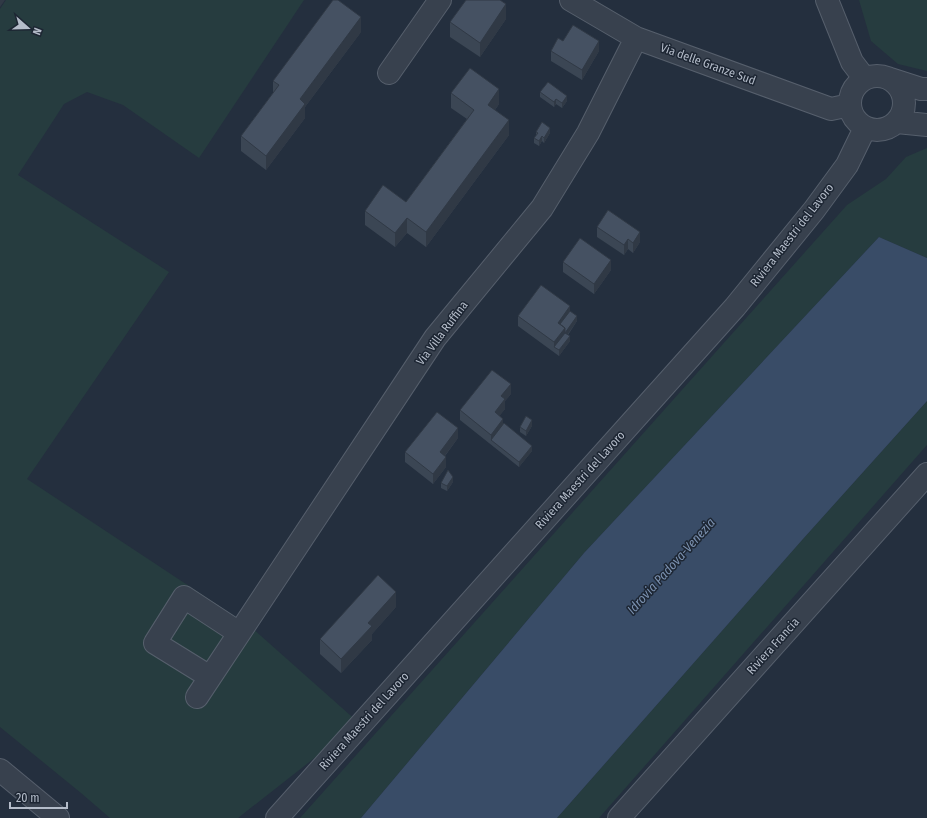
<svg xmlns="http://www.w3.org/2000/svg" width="927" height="818" font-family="'Fira Sans Condensed',sans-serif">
<rect width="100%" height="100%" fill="#242f3e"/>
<path fill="#263c3f" d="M 6,0 L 304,0 L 199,158 L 123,105 L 87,92 L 64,104 L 18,175 L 169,272 L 27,479 L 251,627 L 359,723 L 238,818 L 110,818 L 81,793 L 0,727 L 0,9 Z
M 859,0 L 927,0 L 927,71 L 898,64 L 871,41 Z
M 927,148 L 927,258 L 879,237 L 584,553 L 361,818 L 300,818 L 847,205 L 886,179 L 906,157 Z
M 927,401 L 927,445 L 599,818 L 557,818 L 803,539 Z"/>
<path fill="#394c67" d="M 879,237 L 927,258 L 927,401 L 803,539 L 557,818 L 361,818 L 584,553 Z"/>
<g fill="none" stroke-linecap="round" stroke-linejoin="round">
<g stroke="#565f6c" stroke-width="24">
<path id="minor" d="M 571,0 L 636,38 L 831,109 L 850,105
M 827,0 L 852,62 L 865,79
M 389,73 L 440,0
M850 103a27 27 0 1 1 54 0a27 27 0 1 1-54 0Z
M 890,79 L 921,89 L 927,89
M 897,122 L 927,125
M 210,677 L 155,643 L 184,597 L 239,633
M 197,697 L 435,338 L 542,208 L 588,133 L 636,38
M 0,770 L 58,818
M 277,818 L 735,307 L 814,210 L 847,165 L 865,128
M 619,818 L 927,474"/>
</g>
<use href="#minor" stroke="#38414e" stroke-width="22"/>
</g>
<path fill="#3b4654" d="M 506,19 L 480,57 L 450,37 L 450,22 Z
M 361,32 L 305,107 L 305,118 L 266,170 L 241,151 L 241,136 L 273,93 L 273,81 Z
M 563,41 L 599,51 L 582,80 L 551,61 L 551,51 Z
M 540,92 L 567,101 L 562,108 L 556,104 L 554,107 L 540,97 Z
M 451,93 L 499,104 L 495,110 L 509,135 L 426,247 L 407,233 L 395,247 L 365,225 L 365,211 L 406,202 L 467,119 L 451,108 Z
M 536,132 L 550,133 L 544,143 L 542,141 L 539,146 L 534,143 L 534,138 L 536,136 Z
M 597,227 L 640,242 L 633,253 L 628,249 L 624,255 L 597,237 Z
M 563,262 L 611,270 L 594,294 L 563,272 Z
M 570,311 L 577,321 L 568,335 L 570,341 L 559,356 L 518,326 L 518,316 Z
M 511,394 L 505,401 L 505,409 L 499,416 L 503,424 L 532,451 L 519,467 L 460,420 L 460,410 Z
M 532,426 L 526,436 L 520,432 L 520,427 Z
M 458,438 L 445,456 L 446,467 L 433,484 L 405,462 L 405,452 Z
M 453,482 L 447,491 L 441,488 L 441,483 Z
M 396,607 L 372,634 L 372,640 L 341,673 L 320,654 L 320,639 Z"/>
<path fill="#303945" d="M 0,0 L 5,0 L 0,7 Z
M 506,4 L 506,19 L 480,57 L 480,43 Z
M 361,17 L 361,32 L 305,107 L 305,118 L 266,170 L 266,156 L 300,99 Z
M 599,41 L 599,51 L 582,80 L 582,70 Z
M 499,89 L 499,104 L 488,120 L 488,105 Z
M 567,96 L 567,101 L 562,108 L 562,103 Z
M 556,99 L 556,104 L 554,107 L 554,102 Z
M 509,120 L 509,135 L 426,247 L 426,232 Z
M 550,128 L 550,133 L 544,143 L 544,138 Z
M 542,136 L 542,141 L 539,146 L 539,141 Z
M 407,218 L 407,233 L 395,247 L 395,233 Z
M 640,232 L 640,242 L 633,253 L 633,243 Z
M 628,239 L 628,249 L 624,255 L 624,245 Z
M 611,260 L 611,270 L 594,294 L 594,284 Z
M 570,306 L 570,316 L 560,329 L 558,323 Z
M 577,316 L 577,321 L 565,338 L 554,347 L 554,352 L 554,342 L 565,328 Z
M 570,336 L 570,341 L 559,356 L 559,350 Z
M 511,384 L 511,394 L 505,401 L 505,409 L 495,422 L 495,412 L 501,396 Z
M 503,419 L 503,429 L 491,440 L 491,435 Z
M 532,420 L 532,426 L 526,436 L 526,431 Z
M 458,428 L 458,438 L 440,462 L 440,452 Z
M 532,446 L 532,451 L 519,467 L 519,462 Z
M 446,457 L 446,467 L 433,484 L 433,474 Z
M 453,477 L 453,482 L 447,491 L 447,486 Z
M 396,592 L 396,607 L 372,634 L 372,640 L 341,673 L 341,659 L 368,623 Z"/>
<path fill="#455162" stroke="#303945" d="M 333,0 L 338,0 L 361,17 L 300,99 L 305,104 L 266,156 L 241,136 L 279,85 L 273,81 Z
M 466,0 L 500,0 L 506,4 L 480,43 L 450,22 Z
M 573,25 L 599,41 L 582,70 L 551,51 L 558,38 L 563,41 Z
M 470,68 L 499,89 L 488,105 L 509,120 L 426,232 L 407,218 L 395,233 L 365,211 L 383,185 L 406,202 L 474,110 L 451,93 Z
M 548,82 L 567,96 L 562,103 L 556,99 L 554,102 L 540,92 Z
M 542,122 L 550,128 L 544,138 L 542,136 L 539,141 L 534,138 L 538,133 L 536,132 Z
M 608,210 L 640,232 L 633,243 L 628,239 L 624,245 L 597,227 Z
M 580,238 L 611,260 L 594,284 L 563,262 Z
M 541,285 L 570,306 L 558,323 L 565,328 L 554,342 L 518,316 Z
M 570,311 L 577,316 L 565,333 L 565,328 L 560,324 Z
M 565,333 L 570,336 L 559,350 L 554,347 Z
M 492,370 L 511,384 L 501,396 L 505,399 L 495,412 L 503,419 L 491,435 L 460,410 Z
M 437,412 L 458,428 L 440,452 L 446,457 L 433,474 L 405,452 Z
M 526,416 L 532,420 L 526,431 L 520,427 Z
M 504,423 L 532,446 L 519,462 L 491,440 Z
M 448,470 L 453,477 L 447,486 L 441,483 Z
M 378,575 L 396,592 L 368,623 L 372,626 L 341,659 L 320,639 Z"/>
<g text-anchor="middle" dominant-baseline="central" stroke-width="3" stroke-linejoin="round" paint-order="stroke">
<g font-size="12" fill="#b4bcc9" stroke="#1d2633">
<text transform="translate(708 64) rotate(20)">Via delle Granze Sud</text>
<text transform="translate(792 235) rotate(-52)">Riviera Maestri del Lavoro</text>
<text transform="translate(442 333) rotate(-53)">Via Villa Ruffina</text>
<text transform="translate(580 480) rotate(-48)">Riviera Maestri del Lavoro</text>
<text transform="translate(773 646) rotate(-48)">Riviera Francia</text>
<text transform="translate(364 721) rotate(-48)">Riviera Maestri del Lavoro</text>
</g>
<g font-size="13" font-style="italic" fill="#7c92b1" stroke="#1d2633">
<text transform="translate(671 566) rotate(-48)">Idrovia Padova-Venezia</text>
</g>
</g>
<g transform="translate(28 28) rotate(110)" stroke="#1d2633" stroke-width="3" paint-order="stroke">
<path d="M0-3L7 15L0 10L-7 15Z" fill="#b4bcc9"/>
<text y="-6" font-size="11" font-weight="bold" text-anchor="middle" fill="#b4bcc9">N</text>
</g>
<path d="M10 802v6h57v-6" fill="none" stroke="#b4bcc9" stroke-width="2"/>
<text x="16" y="802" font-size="12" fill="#b4bcc9" stroke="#1d2633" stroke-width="3" paint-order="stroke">20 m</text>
</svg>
